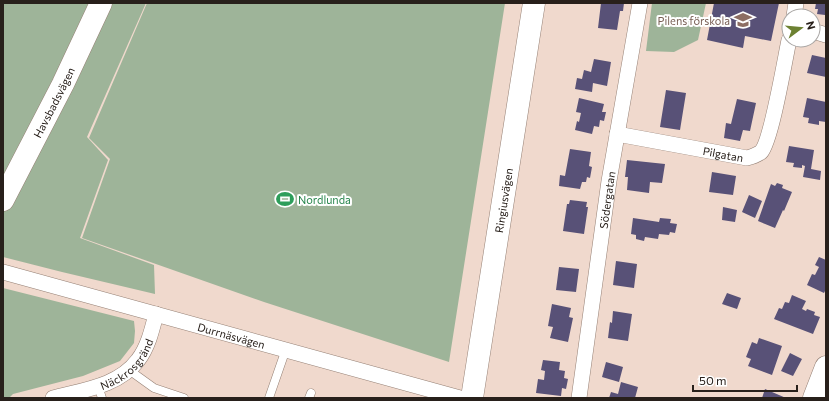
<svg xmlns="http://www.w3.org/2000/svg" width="829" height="401" font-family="Commissioner,sans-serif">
<rect width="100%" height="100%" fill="#f0d9cd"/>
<path fill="#9eb499" d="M 3,3 L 146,3 L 87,137 L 108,160 L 80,238 L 154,265 L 155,294 L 62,272 L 3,257 Z
M 147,3 L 505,3 L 449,362 L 264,302 L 82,238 L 110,159 L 89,138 Z
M 652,3 L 706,3 L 698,40 L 674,52 L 646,51 Z
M 3,288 L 134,321 L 135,331 L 134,343 L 120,361 L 83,376 L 13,394 L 9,398 L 3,398 Z"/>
<path fill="#585177" d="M 601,3 L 609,4 L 609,3 L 624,3 L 623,11 L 620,11 L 617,30 L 598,28 Z
M 714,3 L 779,3 L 771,41 L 745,36 L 743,48 L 707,40 Z
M 816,3 L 826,3 L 825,15 L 817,14 L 818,9 L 815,9 Z
M 812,55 L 826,58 L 826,77 L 807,73 Z
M 594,59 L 611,62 L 607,86 L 593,83 L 592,92 L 575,89 L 577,78 L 582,79 L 584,70 L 591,72 Z
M 666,90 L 686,93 L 680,130 L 660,127 Z
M 579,98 L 604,104 L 602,112 L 606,112 L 604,121 L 600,120 L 599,127 L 594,126 L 592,134 L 575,130 L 577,121 L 579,122 L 581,113 L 576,112 Z
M 807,98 L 826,102 L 826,122 L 819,121 L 819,125 L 808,123 L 809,118 L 803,117 Z
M 737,99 L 756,103 L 750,131 L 743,130 L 740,141 L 724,138 L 726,123 L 731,124 Z
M 789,146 L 814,150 L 811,169 L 821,171 L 820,180 L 803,177 L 805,166 L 802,165 L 802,168 L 793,167 L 794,163 L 786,162 Z
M 570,149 L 591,152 L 589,166 L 592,167 L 590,178 L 587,177 L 586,182 L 582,182 L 580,189 L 559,186 L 560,175 L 565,176 Z
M 627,160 L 665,164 L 662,183 L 650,182 L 649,193 L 627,190 L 628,177 L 625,177 Z
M 712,172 L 736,176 L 733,195 L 709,192 Z
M 777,183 L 783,185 L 782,188 L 792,192 L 784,211 L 783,210 L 775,228 L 758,221 L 771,184 L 775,186 Z
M 749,195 L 762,201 L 755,218 L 742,212 Z
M 570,200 L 587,202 L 586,207 L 588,207 L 584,234 L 563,231 L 567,204 L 569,204 Z
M 723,207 L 737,210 L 735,222 L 722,220 Z
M 633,218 L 659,222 L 660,218 L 671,219 L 670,223 L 677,224 L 675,233 L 670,232 L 669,235 L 659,234 L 658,239 L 645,237 L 644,241 L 636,239 L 636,235 L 631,234 Z
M 819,257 L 826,260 L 826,289 L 824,293 L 807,285 L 812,274 L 815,275 L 819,267 L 815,265 Z
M 616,261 L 637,264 L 634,288 L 613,285 Z
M 559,267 L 579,269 L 576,292 L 556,290 Z
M 727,293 L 741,298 L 737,309 L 722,304 Z
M 792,295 L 806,301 L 802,309 L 806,311 L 807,309 L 815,312 L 814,315 L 820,317 L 813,334 L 774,319 L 779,308 L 782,309 L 785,302 L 789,303 Z
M 552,304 L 571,308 L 569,317 L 573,318 L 568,342 L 550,338 L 553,327 L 548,326 Z
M 613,311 L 632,314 L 628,341 L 608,338 L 610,322 L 612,323 Z
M 759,338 L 782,346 L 772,375 L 748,366 L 751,359 L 746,357 L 752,342 L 757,344 Z
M 790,353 L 802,359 L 793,376 L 781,371 Z
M 543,360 L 560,362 L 559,370 L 565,371 L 564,378 L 568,379 L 566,389 L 562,388 L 561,396 L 536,393 L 538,379 L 544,380 L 545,371 L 541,370 Z
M 606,362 L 623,367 L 619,382 L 602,377 Z
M 621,382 L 638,387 L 635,398 L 609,398 L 611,392 L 618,394 Z
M 765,389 L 786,398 L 762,398 Z"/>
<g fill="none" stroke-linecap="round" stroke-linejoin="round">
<g stroke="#958075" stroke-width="9">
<path id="lane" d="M 129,370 L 154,388 L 184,398
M 98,386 L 102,398
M 269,398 L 286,349
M 309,398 L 311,393"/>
</g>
<g stroke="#958075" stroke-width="16">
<g id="street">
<path d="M 794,16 L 796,3"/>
<path d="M 813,31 L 826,35"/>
<path id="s1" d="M 617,134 L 747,158 C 751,157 757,155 761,152 C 771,142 785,59 789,40"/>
<path id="s2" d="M 3,272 L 460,398"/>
<path id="s3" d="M 53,398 C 83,390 119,386 138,360 C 148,347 152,330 156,314"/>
<path id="s4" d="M 579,398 L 609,181 L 640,3"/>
</g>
</g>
<g stroke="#958075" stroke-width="23">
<g id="secondary">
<path id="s5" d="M 3,200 L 63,84 L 101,3"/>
<path id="s6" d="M 472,398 L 534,3"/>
<path d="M 814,398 L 826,367"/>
</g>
</g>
<use href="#lane" stroke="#fff" stroke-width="8"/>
<use href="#street" stroke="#fff" stroke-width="15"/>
<use href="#secondary" stroke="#fff" stroke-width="22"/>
</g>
<defs>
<g id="school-bare" transform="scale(1.38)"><path d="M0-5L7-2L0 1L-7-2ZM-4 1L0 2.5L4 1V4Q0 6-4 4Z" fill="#8d6e63" stroke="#fff" stroke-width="2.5" paint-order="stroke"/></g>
<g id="stadium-bare" transform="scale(1.38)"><path d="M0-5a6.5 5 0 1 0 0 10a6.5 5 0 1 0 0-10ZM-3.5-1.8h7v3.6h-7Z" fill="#2e9e5b" stroke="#fff" stroke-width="2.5" paint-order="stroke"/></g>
</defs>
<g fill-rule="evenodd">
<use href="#school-bare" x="743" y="20"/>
<use href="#stadium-bare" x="285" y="199"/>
</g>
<g text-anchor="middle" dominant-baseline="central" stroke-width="4" stroke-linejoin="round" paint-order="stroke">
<g font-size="11" fill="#785e54" stroke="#fff" text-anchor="end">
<text x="730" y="20">Pilens förskola</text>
</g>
<g font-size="11" fill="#28201b" stroke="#fff">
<text stroke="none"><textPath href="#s5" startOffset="110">Havsbadsvägen</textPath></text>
<text stroke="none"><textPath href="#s1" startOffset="108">Pilgatan</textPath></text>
<text stroke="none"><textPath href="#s4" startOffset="200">Södergatan</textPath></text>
<text stroke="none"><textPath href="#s6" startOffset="200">Ringiusvägen</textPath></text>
<text stroke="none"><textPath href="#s2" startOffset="237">Durrnäsvägen</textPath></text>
<text stroke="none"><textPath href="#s3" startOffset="84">Näckrosgränd</textPath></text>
</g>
<g font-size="11" fill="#27864d" stroke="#fff" text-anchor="start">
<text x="298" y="199">Nordlunda</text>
</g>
</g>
<rect width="829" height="401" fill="none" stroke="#28201b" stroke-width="8"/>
<g transform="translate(801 28) rotate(74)"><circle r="19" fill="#ffffff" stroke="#a9a6a4"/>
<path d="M0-3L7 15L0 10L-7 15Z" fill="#6c8132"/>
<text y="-6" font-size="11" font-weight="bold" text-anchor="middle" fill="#28201b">N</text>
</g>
<path d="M693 385v6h104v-6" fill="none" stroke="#28201b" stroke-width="2"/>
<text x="699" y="385" font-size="12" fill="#28201b" stroke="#ffffff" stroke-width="3" paint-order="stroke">50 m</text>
</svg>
